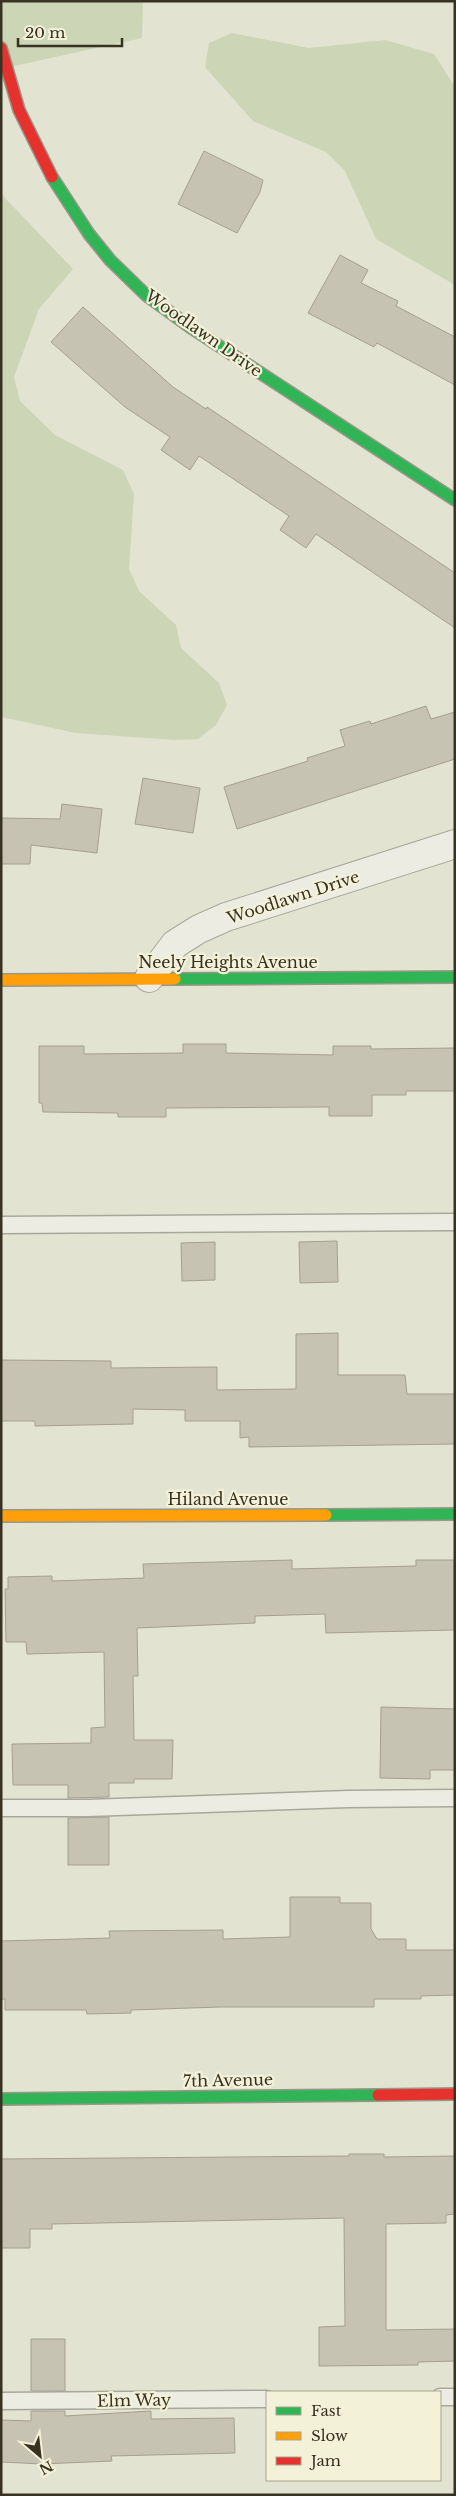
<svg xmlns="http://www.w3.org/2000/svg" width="456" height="2496" font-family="'Libre Baskerville',serif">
<rect width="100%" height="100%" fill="#e3e3d2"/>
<path fill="#ccd5b5" d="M 1,1 L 143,1 L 142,38 L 5,68 L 1,72 Z
M 232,33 L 309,48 L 385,40 L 434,54 L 455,87 L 455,285 L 376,239 L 345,171 L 326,152 L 253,121 L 205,67 L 209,43 Z
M 1,192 L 5,198 L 73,269 L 39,309 L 14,377 L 20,401 L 55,435 L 123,470 L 134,494 L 129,569 L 139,591 L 176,625 L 181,648 L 219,683 L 227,705 L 216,725 L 198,739 L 175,740 L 76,733 L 1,717 Z"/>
<path fill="#c7c3b3" stroke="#a49f91" d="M 204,151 L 263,180 L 260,192 L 237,233 L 178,204 Z
M 340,255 L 368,270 L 361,283 L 398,301 L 396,306 L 455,337 L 455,385 L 377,343 L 374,347 L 308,313 Z
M 83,307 L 173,387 L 206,409 L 207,407 L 455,573 L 455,628 L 316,534 L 306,548 L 280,530 L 289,516 L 199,456 L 190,470 L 161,450 L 170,437 L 125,407 L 51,342 Z
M 426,706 L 431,719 L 455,712 L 455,759 L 237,829 L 224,787 L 308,761 L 307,758 L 345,746 L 340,730 L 370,721 L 371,724 Z
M 143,778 L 200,788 L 193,833 L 135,824 Z
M 62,804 L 102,809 L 97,853 L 31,845 L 30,864 L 1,864 L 1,818 L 60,819 Z
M 183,1044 L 226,1044 L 226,1053 L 333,1055 L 333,1046 L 371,1046 L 371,1049 L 455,1048 L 455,1091 L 406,1091 L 406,1095 L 372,1095 L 372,1116 L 329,1116 L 329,1107 L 166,1108 L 166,1117 L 118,1117 L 118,1113 L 43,1112 L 42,1103 L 39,1103 L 39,1046 L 84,1046 L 84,1054 L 183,1053 Z
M 337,1241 L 338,1282 L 300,1283 L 299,1242 Z
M 215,1242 L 215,1280 L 182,1281 L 181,1243 Z
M 338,1333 L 338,1375 L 405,1375 L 407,1394 L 455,1394 L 455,1444 L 249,1447 L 249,1437 L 240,1438 L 240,1421 L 185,1421 L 185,1410 L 133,1409 L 133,1424 L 35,1426 L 35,1421 L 1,1421 L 1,1360 L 111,1361 L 111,1368 L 217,1367 L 217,1390 L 296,1389 L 296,1334 Z
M 292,1560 L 292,1569 L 416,1566 L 416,1560 L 454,1560 L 454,1630 L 326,1633 L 325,1614 L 255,1616 L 255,1623 L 137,1628 L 138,1676 L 133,1676 L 134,1740 L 173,1740 L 172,1779 L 134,1779 L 134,1783 L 109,1783 L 109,1797 L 68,1798 L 68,1785 L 13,1785 L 12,1744 L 91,1743 L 91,1728 L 105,1727 L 104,1652 L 27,1654 L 26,1642 L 6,1642 L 5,1589 L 8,1589 L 8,1577 L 52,1576 L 52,1581 L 144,1578 L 143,1564 Z
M 381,1707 L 455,1709 L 455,1770 L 430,1770 L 430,1779 L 380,1778 Z
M 109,1817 L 109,1865 L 68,1865 L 68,1818 Z
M 290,1897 L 340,1897 L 340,1903 L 371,1903 L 371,1929 L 377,1939 L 406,1939 L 406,1950 L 455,1950 L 455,1995 L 421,1996 L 421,1999 L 374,1999 L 374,2007 L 220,2007 L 131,2010 L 131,2013 L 87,2014 L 86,2010 L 5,2010 L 5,1999 L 1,1999 L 1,1941 L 110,1938 L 109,1931 L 223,1930 L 223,1939 L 290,1937 Z
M 349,2154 L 384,2154 L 384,2157 L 455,2156 L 455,2214 L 446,2215 L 446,2223 L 386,2224 L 386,2330 L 455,2329 L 455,2361 L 418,2362 L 418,2365 L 319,2366 L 319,2327 L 345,2326 L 344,2218 L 52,2224 L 52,2229 L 30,2229 L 30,2248 L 1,2248 L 1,2159 L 349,2156 Z
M 31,2339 L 65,2339 L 65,2391 L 31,2391 Z
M 31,2411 L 65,2411 L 65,2416 L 151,2411 L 151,2419 L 234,2418 L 235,2453 L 111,2456 L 112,2461 L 42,2464 L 1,2462 L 1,2420 L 31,2421 Z"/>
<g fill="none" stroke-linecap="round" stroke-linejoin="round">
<g stroke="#a9a79a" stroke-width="19">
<path id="lane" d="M 1,1225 L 455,1222
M 1,1808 L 88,1808 L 348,1799 L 455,1798
M 440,2397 L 455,2397
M 1,2401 L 267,2399"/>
</g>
<g stroke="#a9a79a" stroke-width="30">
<path id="street" d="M 149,978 L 175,944 L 199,929 L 226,917 L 455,844"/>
</g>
<g stroke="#99978a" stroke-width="14">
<path id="fast" d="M 52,177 L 89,234 L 110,260 L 146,295 L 193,329 L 455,500
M 175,979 L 455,977
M 326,1515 L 455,1514
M 1,2099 L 378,2095"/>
</g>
<g stroke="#99978a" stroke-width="14">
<path id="slow" d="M 1,980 L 175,979
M 1,1516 L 326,1515"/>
</g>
<g stroke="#99978a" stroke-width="14">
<path id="jam" d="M 1,48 L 19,110 L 52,177
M 378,2095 L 455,2094"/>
</g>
<use href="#lane" stroke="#ecece2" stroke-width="16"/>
<use href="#street" stroke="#ecece2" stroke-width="28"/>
<use href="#fast" stroke="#30b455" stroke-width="11"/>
<use href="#slow" stroke="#ff9f0a" stroke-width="11"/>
<use href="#jam" stroke="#e5322d" stroke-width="11"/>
</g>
<g text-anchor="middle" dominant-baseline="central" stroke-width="4.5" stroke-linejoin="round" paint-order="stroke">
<g font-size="16" fill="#383222" stroke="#f3f2d9">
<text transform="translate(204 333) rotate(35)">Woodlawn Drive</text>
<text transform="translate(293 897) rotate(-18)">Woodlawn Drive</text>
<text x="228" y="962">Neely Heights Avenue</text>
<text x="228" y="1499">Hiland Avenue</text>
<text transform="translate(228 2080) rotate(-1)">7th Avenue</text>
<text transform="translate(134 2400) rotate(-1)">Elm Way</text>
</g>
</g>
<rect width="456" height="2496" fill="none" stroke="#383222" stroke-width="5"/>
<rect x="266" y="2391" width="175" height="90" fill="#f3f2d9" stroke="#a8a590"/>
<rect x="276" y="2407" width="25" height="8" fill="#30b455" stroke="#a8a590"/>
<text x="311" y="2416" font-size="15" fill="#383222">Fast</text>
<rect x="276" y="2432" width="25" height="8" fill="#ff9f0a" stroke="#a8a590"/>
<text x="311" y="2441" font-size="15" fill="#383222">Slow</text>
<rect x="276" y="2457" width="25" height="8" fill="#e5322d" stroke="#a8a590"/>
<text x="311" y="2466" font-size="15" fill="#383222">Jam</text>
<g transform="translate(40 2456) rotate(152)" stroke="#f3f2d9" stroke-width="4" paint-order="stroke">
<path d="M0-4L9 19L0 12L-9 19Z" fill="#383222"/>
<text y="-8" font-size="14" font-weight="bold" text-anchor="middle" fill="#383222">N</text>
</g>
<path d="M18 38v8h104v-8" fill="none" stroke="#383222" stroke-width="2.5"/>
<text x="25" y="38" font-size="15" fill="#383222" stroke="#f3f2d9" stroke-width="4" paint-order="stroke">20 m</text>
</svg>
